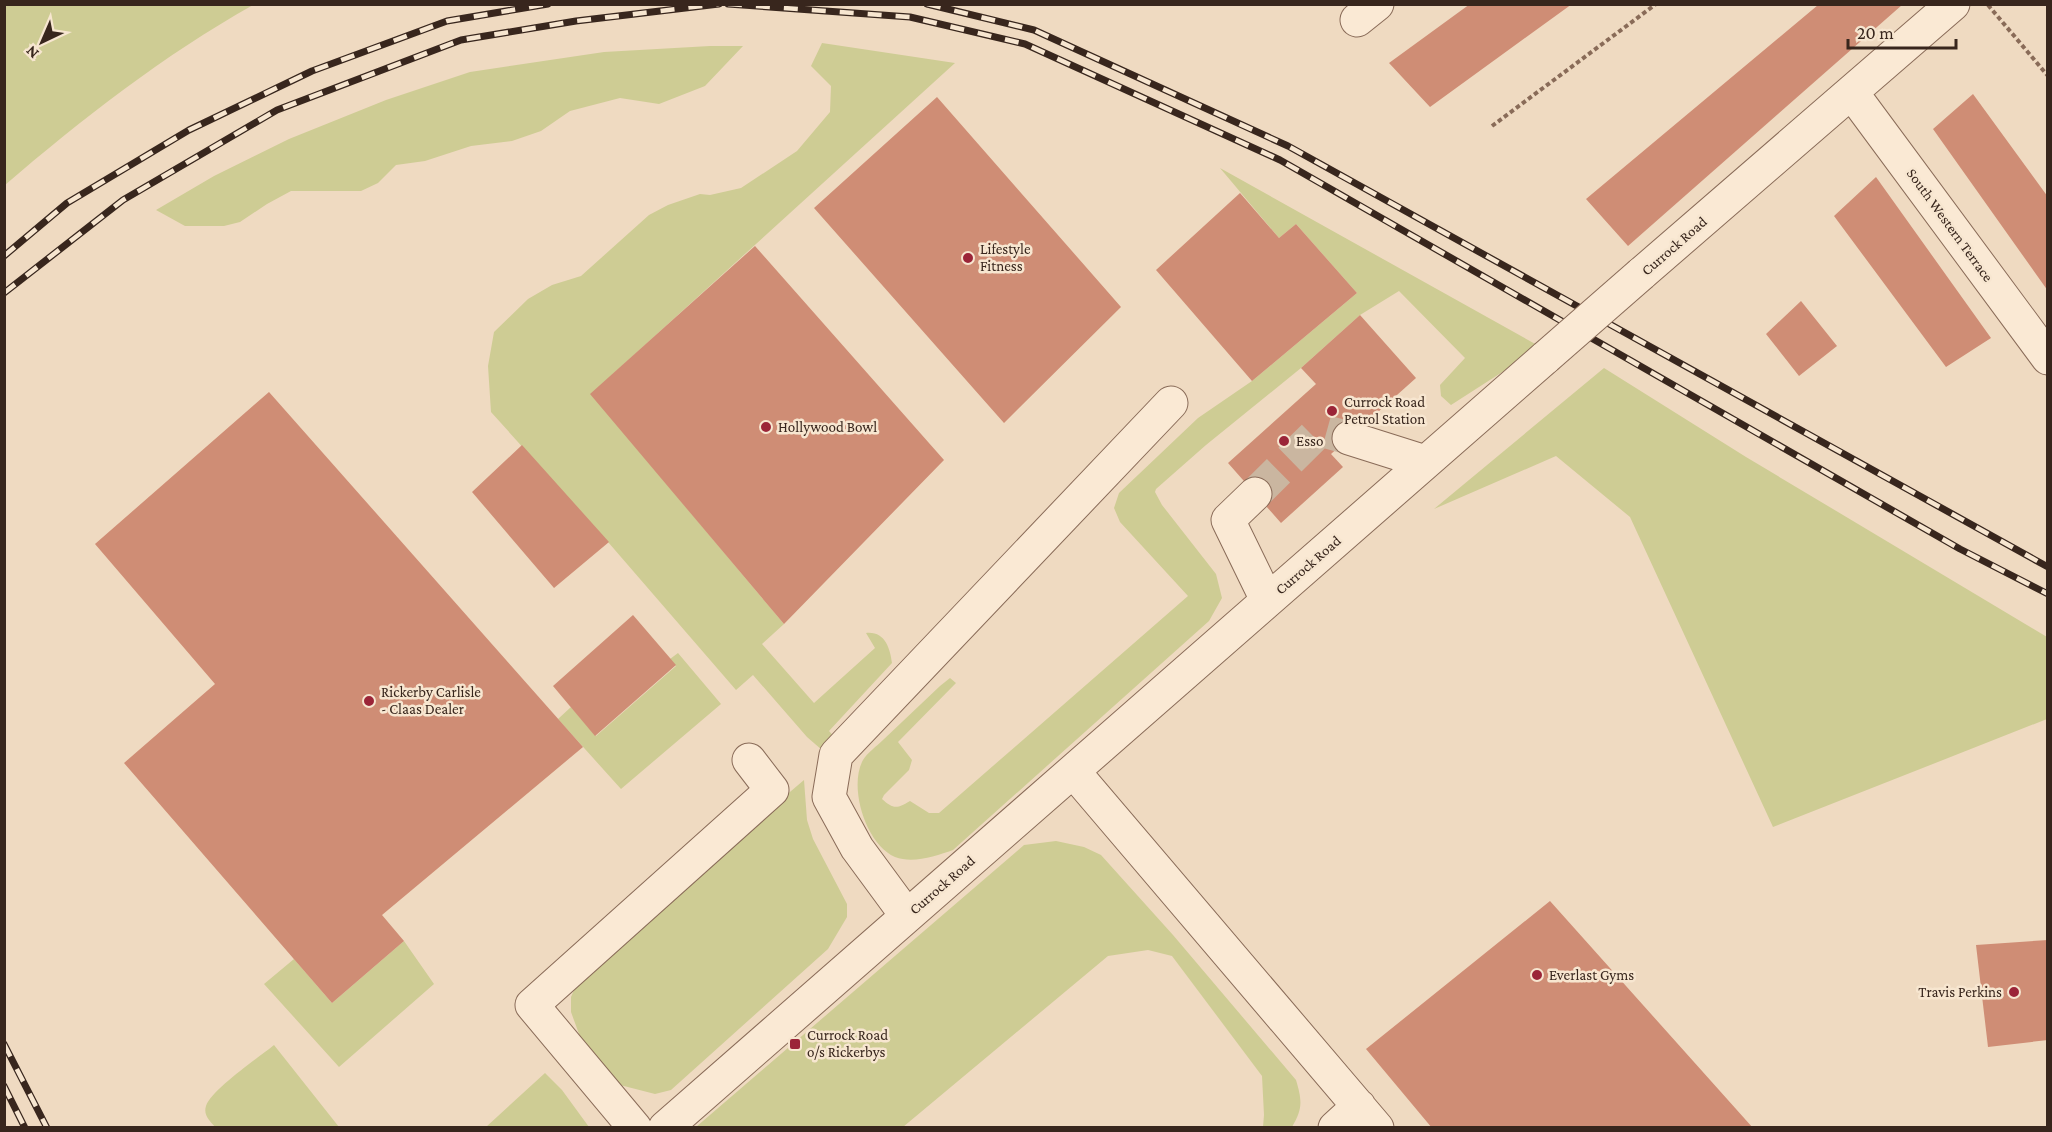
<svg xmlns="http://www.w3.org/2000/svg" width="2052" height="1132" font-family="'Crimson Pro',serif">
<rect width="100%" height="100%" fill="#efdac1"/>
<path fill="#cecc94" d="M 5,4 L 253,4 L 253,5 C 164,55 82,119 5,185 Z
M 822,43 L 955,63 L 591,394 L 784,624 L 762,644 L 814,703 L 875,648 L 866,633 C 885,631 890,648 892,663 L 829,731 L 836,739 L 822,750 L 807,737 L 753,675 L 736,690 L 608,542 L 491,412 L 488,366 L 494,332 L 528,299 L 552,285 L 581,276 L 649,215 L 668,205 L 700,194 L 710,195 L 741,188 L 797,151 L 830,112 L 831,86 L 811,66 Z
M 710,46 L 743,46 L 705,86 L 659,104 L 620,98 L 570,111 L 541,131 L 512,141 L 471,146 L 425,161 L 396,165 L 378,183 L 361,191 L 291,191 L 267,204 L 240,222 L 224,226 L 185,226 L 156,210 L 214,176 L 289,139 L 386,100 L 470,72 L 604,52 Z
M 1220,168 L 1537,345 L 1521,360 L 1451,405 L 1441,396 L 1440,385 L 1465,358 L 1399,291 L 1360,315 L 1301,368 L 1206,445 L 1156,489 L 1155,492 L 1162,505 L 1216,574 L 1222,598 L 1209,621 L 953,850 C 936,856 913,864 895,857 C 866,845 848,787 863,760 C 867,753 877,746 883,740 C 902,722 921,704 940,686 L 950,678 L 956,683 L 898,742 L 912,760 L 909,770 L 884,795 L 882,799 C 893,809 897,809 910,801 L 929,813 L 939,813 L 1188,596 L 1120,522 L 1114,508 L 1119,493 L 1198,418 L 1252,381 L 1357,293 L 1296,224 L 1279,238 Z
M 1604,368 L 1746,457 L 2047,637 L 2047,719 L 1773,827 L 1630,517 L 1556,456 L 1434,509 Z
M 678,653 L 721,704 L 621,789 L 558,719 L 571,707 L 596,736 L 676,666 L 670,659 Z
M 804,780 L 807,820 L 813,839 L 847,904 L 847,917 L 828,949 L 671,1090 L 655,1094 L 620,1085 L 583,1045 L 571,1012 L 571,997 L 580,976 L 644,916 Z
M 1056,841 L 1084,847 L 1101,855 L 1173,935 L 1296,1080 C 1302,1100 1303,1109 1292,1127 L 1263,1127 L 1264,1115 L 1262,1076 L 1172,956 L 1148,950 L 1108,956 L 903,1127 L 696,1127 L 1024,845 Z
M 404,941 L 434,984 L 339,1067 L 264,984 L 294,959 L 332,1003 Z
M 274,1045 L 339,1127 L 215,1127 C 210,1121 203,1115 206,1106 C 212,1089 258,1058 274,1045 Z
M 545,1073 L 562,1090 L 589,1127 L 486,1127 Z"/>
<path fill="#cf8d75" d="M 1470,4 L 1572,4 L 1430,107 L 1389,63 Z
M 1818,5 L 1902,5 L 1628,246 L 1586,199 Z
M 1973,94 L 2048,197 L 2048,291 L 1933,129 Z
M 937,97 L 1121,307 L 1004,423 L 814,208 Z
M 1876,177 L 1991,338 L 1946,367 L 1834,216 Z
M 1240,193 L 1279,238 L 1296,224 L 1357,293 L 1252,381 L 1156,270 Z
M 755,246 L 944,460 L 784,624 L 590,394 Z
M 1801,301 L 1837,346 L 1799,376 L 1766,334 Z
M 1360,315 L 1416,378 L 1331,454 L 1343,467 L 1281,523 L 1228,463 L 1316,384 L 1301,368 Z
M 269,392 L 583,747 L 382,915 L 404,941 L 332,1003 L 124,763 L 215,684 L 95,544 Z
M 522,445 L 609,542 L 554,588 L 472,492 Z
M 633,615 L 676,665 L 595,736 L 553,686 Z
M 1550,901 L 1753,1128 L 1432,1128 L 1366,1049 Z
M 2048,940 L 2048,1040 L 1988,1047 L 1976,945 Z"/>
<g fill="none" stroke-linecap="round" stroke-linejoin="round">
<path stroke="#cab6a0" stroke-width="33" stroke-dasharray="33 16" stroke-linecap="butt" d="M 1255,494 L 1320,430 L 1349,438"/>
<g stroke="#896b58" stroke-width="35">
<path id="minor" d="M 1357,20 L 1377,4
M 1852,93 L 2048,358
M 1641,274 L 1953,4
M 1349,438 L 1425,462
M 1255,494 L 1228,520 L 1267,600
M 1073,771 L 1377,1128
M 907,916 L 857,848 L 829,797 L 836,755 L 1171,403
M 635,1128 L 532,1005 L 772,790 L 749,760
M 665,1128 L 1546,357
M 1335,1128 L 1359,1106"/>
</g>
<path stroke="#896b58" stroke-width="4" stroke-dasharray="4.5 3" stroke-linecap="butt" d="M 1988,5 L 2048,76
M 1492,126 L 1656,4"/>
<use href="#minor" stroke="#fae9d4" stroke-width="33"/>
<g stroke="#38261d" stroke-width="7">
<path id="rail" d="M 728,4 L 910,17 L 1025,44 L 1280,160 L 1960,549 L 2048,594
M 927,4 L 1034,30 L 1288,146 L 2048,567
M 4,256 L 67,203 L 189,130 L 312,71 L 447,21 L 548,4
M 4,293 L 123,200 L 277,110 L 461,40 L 576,21 L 719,4
M 4,1044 L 47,1128
M 4,1086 L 25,1128"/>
</g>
<use href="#rail" stroke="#f7e6d0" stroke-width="4.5" stroke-dasharray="14" stroke-linecap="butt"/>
<g stroke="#896b58" stroke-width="35" stroke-linecap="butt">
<path id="minor-bridge" d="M 1546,357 L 1641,274"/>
</g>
<use href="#minor-bridge" stroke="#fae9d4" stroke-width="33"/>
</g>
<g fill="#9b2538" stroke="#f7e6d0" stroke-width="2">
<circle cx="968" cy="258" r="6"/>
<circle cx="1332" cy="411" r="6"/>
<circle cx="766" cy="427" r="6"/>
<circle cx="1284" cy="441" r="6"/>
<circle cx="369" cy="701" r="6"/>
<circle cx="1537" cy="975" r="6"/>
<circle cx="2014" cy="992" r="6"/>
<rect x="789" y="1038" width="12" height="12" rx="3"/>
</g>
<g text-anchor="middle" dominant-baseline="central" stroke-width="5" stroke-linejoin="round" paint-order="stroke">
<g font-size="15" fill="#38261d" stroke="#f7e6d0">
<text transform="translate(1950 225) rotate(54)">South Western Terrace</text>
<text transform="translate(1674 246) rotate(-41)">Currock Road</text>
<text transform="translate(1308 565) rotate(-41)">Currock Road</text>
<text transform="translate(942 885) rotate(-41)">Currock Road</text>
</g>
<g font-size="15" fill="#38261d" stroke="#f7e6d0" text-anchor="start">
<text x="980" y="249">Lifestyle<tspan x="980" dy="17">Fitness</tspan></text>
<text x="1344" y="402">Currock Road<tspan x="1344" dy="17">Petrol Station</tspan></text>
<text x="778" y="427">Hollywood Bowl</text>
<text x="1296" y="441">Esso</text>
<text x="381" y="692">Rickerby Carlisle<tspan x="381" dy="17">- Claas Dealer</tspan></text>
<text x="1549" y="975">Everlast Gyms</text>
<text x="2002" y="992" text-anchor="end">Travis Perkins</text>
<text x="807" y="1035">Currock Road<tspan x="807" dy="17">o/s Rickerbys</tspan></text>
</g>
</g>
<rect width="2052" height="1132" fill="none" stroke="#38261d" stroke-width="12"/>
<g transform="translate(42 42) rotate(224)" stroke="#f7e6d0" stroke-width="4.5" paint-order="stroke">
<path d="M0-4.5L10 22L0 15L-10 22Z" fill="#38261d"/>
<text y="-9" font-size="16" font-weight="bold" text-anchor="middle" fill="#38261d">N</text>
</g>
<path d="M1848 39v9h108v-9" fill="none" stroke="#38261d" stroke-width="3"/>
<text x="1857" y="39" font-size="18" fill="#38261d" stroke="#f7e6d0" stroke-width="4.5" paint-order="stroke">20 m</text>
</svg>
